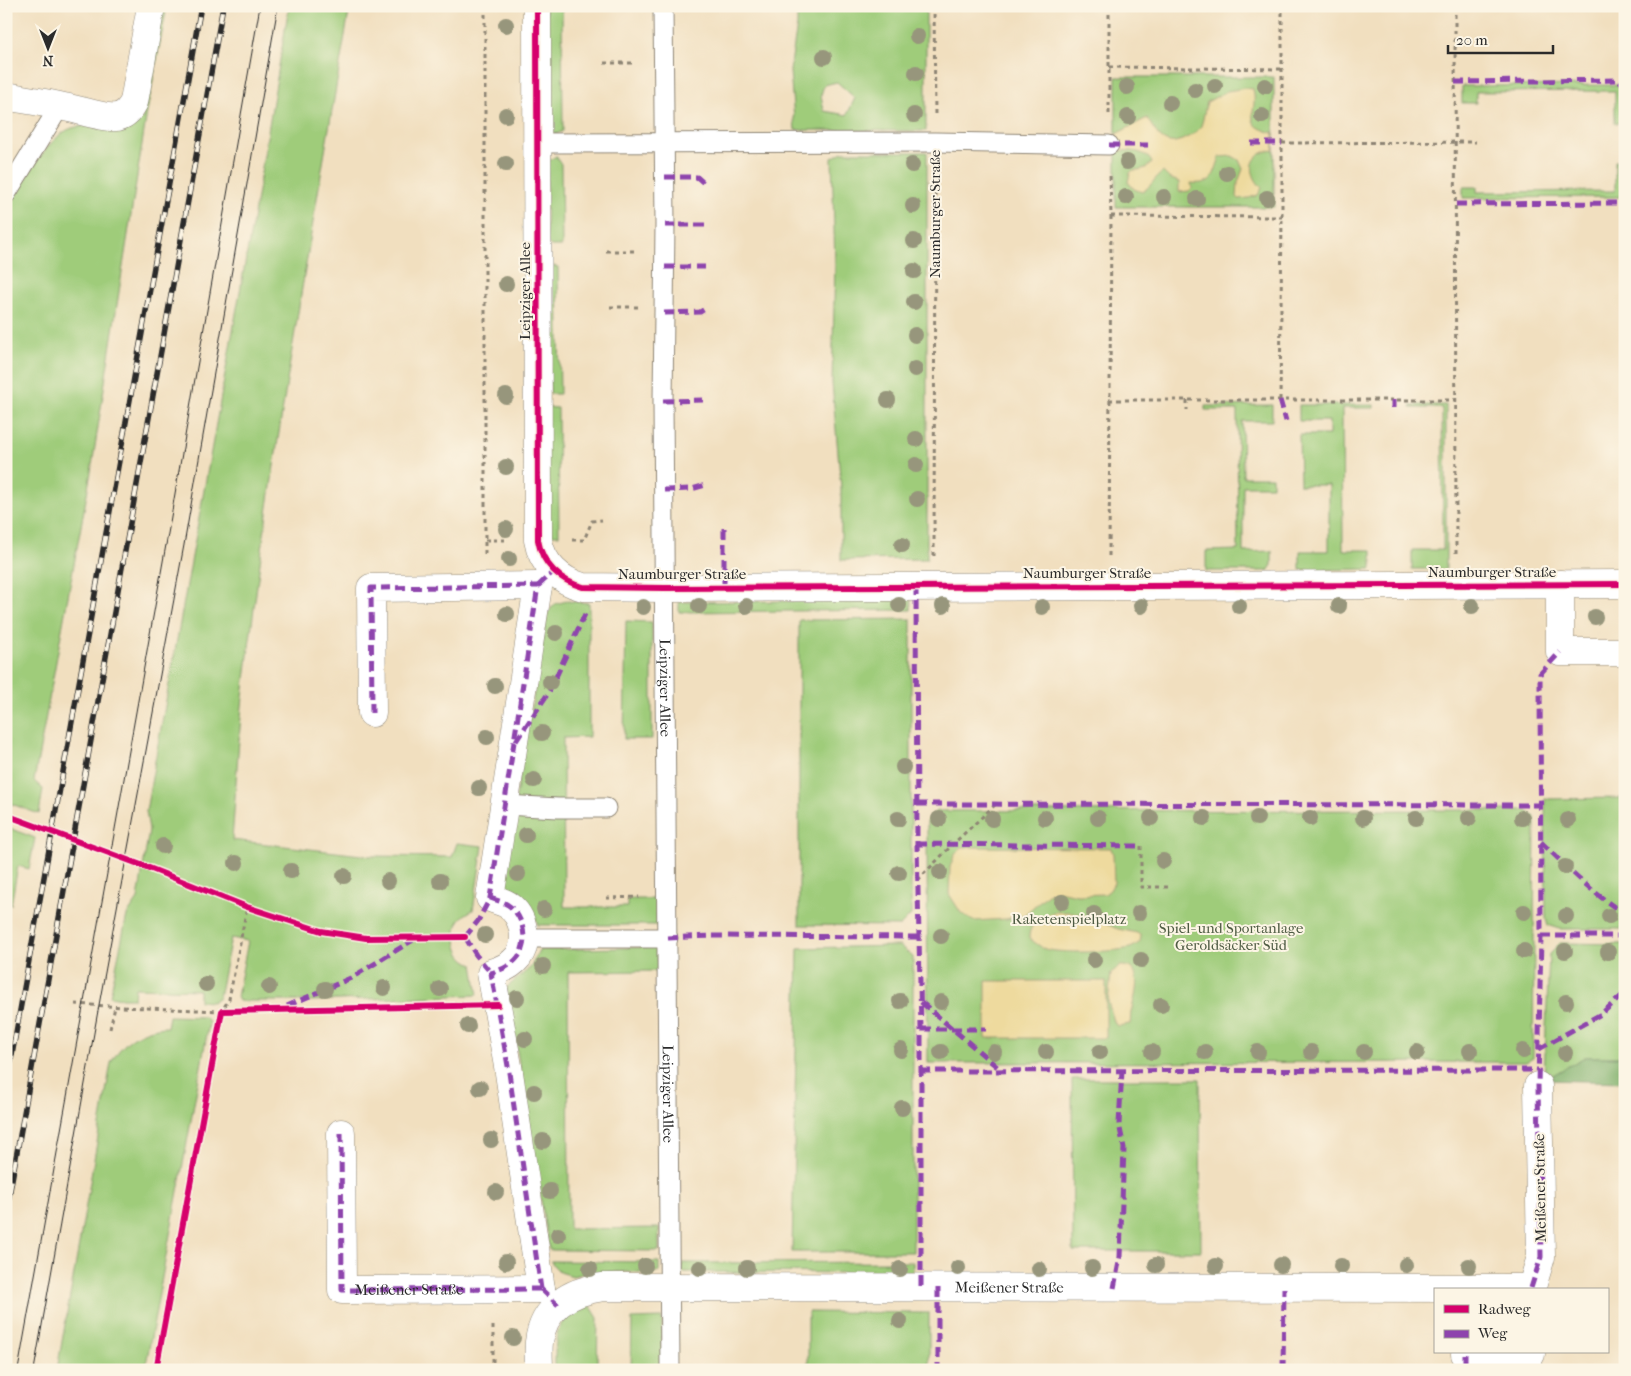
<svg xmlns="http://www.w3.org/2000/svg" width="1631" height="1376" font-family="'IM FELL French Canon',serif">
<rect width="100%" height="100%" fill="#fcf5e5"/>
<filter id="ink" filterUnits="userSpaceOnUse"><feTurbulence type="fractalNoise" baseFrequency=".02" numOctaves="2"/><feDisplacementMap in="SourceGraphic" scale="10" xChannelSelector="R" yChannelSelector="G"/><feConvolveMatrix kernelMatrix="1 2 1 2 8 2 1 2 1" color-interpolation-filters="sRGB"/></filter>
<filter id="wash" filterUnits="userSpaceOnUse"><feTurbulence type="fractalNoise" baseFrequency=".0096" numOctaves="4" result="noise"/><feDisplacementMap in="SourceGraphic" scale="20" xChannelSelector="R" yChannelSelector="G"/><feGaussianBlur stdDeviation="1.12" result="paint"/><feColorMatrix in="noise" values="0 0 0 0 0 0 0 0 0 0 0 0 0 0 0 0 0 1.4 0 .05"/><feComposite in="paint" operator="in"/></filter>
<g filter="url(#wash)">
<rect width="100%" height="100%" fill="#f1dfbf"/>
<path fill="#9fcc7a" stroke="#657c52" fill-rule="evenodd" d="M 163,6 L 167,6 L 147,112 L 91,472 L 34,781 L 43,789 L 39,814 L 6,802 L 6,211 C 20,188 47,136 72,128 C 97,120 117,143 142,119 L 154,62 Z
M 289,6 L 350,6 C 311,233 271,460 244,688 C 238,738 236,790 232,840 L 370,856 L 452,857 L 457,843 L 483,846 L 473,910 C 459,917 455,923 456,939 C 457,951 461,959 473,964 L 478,995 L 312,1001 L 239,1001 L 237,997 L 248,941 L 231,938 L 219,997 L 212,1002 L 199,1001 L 199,990 L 135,988 L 134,998 L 122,998 L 110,996 L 127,915 L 138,899 L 149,830 L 146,811 L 256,203 Z
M 546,6 L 562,6 L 563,131 L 557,134 L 546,130 Z
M 797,6 L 926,6 L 926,131 L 795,130 L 790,71 L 797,25 ZM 837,82 L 855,98 L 847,115 L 824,111 L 821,95 L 824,85 Z
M 1116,77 L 1274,77 L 1274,207 L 1116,207 Z
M 1621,85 L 1621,123 L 1615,123 L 1615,91 L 1476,92 L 1476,103 L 1462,103 L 1462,86 Z
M 842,152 L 927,152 L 927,559 L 841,560 L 841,488 L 832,383 L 835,264 L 832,158 Z
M 556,156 L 561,164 L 562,246 L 551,246 L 546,242 L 547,162 Z
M 1615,161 L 1621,161 L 1622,197 L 1463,198 L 1463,187 L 1477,187 L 1477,192 L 1615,191 Z
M 554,266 L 558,267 L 560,394 L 550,394 L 546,271 Z
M 1272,405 L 1272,421 L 1242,421 L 1243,477 L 1272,477 L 1272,486 L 1243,486 L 1243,552 L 1272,551 L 1272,565 L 1268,571 L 1206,571 L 1206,551 L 1238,550 L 1237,410 L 1205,410 L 1205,406 Z
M 1299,405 L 1374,405 L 1374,408 L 1342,408 L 1343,550 L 1372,550 L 1372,569 L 1300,570 L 1300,551 L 1329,551 L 1329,485 L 1300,485 L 1299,435 L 1329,435 L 1329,421 L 1299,421 Z
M 1411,405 L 1446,405 L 1446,569 L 1412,569 L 1412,550 L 1443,550 L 1443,534 L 1442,408 L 1411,408 Z
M 543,407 L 558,408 L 559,535 L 545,535 Z
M 911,600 L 911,610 L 679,612 L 679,602 Z
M 567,601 L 589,603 L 589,737 L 563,738 L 564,907 L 627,907 L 627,899 L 658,899 L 659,922 L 657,925 L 538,925 C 528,900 526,898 500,889 L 548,612 L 555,604 Z
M 911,619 L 911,915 L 900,926 L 799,925 L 799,620 Z
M 626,621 L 652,622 L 652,739 L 624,739 Z
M 1625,798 L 1625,929 L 1560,929 L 1548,925 L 1546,918 L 1545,799 Z
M 1526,810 L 1535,817 L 1533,1058 L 1526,1062 L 928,1063 L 927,820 L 936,811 Z
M 6,827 L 35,838 L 29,869 L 18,866 L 11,905 L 6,903 Z
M 1560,943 L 1625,944 L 1625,1057 L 1585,1057 L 1544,1080 L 1549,954 Z
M 900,946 L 913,957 L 913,1252 L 792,1252 L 798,948 Z
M 658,947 L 658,971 L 568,972 L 569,1229 L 659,1228 L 659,1251 L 549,1250 L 522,1079 L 506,988 L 531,967 L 539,950 Z
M 169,1016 L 205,1017 L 209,1023 L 145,1370 L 57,1370 L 111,1063 C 122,1042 141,1028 167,1027 Z
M 1072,1079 L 1200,1079 L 1201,1251 L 1073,1251 Z
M 551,1261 L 659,1262 L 659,1272 L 602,1272 L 582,1274 L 573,1276 L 560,1272 L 554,1266 Z
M 913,1262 L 913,1273 L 682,1272 L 682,1263 Z
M 590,1305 L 598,1318 L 597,1370 L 555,1370 C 555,1339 554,1314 590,1305 Z
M 808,1312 L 929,1313 L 929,1370 L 808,1370 Z
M 662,1318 L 662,1370 L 631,1370 L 632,1319 Z"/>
<path fill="#7fb06a" stroke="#556e4a" d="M 1585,1057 L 1625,1057 L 1625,1082 L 1544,1080 Z"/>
<path fill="#eeda9e" stroke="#8c8264" d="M 1246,88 L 1253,89 C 1259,112 1239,125 1274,133 L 1274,150 C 1250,152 1246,172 1262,188 L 1258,195 L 1249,198 L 1239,199 L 1237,197 L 1238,182 L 1243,169 L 1239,160 L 1232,156 L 1220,157 C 1213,176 1214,185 1191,183 L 1192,188 L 1189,191 L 1179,192 L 1179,182 L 1169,178 L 1163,172 C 1154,178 1151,187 1142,192 L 1134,189 L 1128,182 L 1130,173 L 1133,170 C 1141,170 1146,169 1152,163 C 1147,150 1128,150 1116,151 L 1116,134 L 1147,118 C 1157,134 1164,150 1186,138 C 1192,135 1198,132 1201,126 C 1204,118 1204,110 1207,102 L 1227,91 Z
M 961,847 L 1111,848 L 1113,854 L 1114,883 L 1110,890 L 1105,894 L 1078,895 L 1057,891 L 1048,894 L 1024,915 L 1006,919 L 973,921 L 961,913 L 949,894 L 950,867 L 954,856 Z
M 1054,912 L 1072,912 L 1086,916 L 1118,929 L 1137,933 L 1141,936 L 1140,942 C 1137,944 1134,947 1130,948 C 1114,952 1061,954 1045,949 C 1039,946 1034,942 1029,938 C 1029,923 1041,917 1054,912 Z
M 1120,966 C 1144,964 1136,994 1132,1008 C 1130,1013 1131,1019 1130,1024 L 1118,1026 L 1115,1024 L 1108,1002 L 1111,973 Z
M 986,981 L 1106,981 L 1106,1038 L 986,1038 Z"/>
</g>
<g filter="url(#ink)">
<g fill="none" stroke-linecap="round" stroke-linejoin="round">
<g stroke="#8e8575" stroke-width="21">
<g id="service">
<path id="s1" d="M 663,6 L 665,225 L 663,401 L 670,1370"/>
<path d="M 537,143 L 935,142 L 1109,145"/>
<path d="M 6,194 L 60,106"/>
<path d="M 505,805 L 558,808 L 606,808"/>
<path d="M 523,938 L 668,938"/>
</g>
</g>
<g stroke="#8e8575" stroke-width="29">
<g id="minor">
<path d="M 537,6 L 538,540 C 542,564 560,581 583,587 L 665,588 L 1625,584"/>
<path d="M 6,96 C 25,100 45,102 64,107 C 77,109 105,119 117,117 C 126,115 130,109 134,102 L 151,6"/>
<path d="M 1560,584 L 1560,652 L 1625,652"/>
<path d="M 538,586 L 490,898 C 496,900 504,902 508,905 C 524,916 529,942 518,957 C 511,966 501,970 491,973 L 508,1066 L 541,1289"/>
<path d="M 372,713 L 371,588 L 538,586"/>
<path d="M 341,1133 L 342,1290 L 541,1289"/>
<path d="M 1531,1290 L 1541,1257 L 1538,1086"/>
<path d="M 1465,1354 L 1531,1354 L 1531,1352"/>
<path id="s2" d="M 539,1370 C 539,1361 538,1351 539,1342 C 543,1307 571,1291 603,1287 L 1531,1288"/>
</g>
</g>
<path stroke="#8e8575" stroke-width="3" stroke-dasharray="4 4" stroke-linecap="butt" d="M 485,6 L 485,556
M 934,6 L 935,116
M 1109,6 L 1109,118
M 1455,6 L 1456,553
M 604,63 L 636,63
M 1109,67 L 1282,69
M 1282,143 L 1476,142
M 1111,216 L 1282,217
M 606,251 L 637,251
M 610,307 L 638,307
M 1109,400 L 1456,400
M 1187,400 L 1187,410
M 1280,400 L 1282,217 L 1282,6
M 485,540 L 506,540
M 572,540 L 584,540 L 592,521 L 602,520
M 934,556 L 935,169
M 1109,556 L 1111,216 L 1110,172
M 1141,846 L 1141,887 L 1169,887
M 918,880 L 953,844 L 996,804
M 606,898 L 639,897
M 75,1004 L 121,1007 L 222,1011 L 229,999 L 247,907
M 110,1029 L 115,1007
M 156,1370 L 222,1011 L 464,1005
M 493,1370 L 493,1322"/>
<use href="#service" stroke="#fff" stroke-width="19"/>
<use href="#minor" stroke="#fff" stroke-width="28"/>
<path stroke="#2b2b2b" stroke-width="1" d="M 18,1370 L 169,528 L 260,6
M 34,1370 L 99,1005 L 184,545 L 278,6"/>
<g stroke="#2b2b2b" stroke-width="5.5">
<path id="rail" d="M 6,1088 L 201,6
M 6,1213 L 223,6"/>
</g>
<use href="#rail" stroke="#fcf5e5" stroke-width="4" stroke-dasharray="11" stroke-linecap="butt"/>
<g stroke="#8e44ad" stroke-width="5" stroke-dasharray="10 5" stroke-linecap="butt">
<path d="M 1455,82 L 1619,80 L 1625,86"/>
<path d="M 1251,143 L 1282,143"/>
<path d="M 1109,145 L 1148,145"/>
<path d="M 665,177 L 697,177 L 705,184"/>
<path d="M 1456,204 L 1625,203"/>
<path d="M 665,225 L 705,225"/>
<path d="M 665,267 L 705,267"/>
<path d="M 664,313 L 700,312 L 705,309"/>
<path d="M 1280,400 L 1286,421"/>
<path d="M 1393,400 L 1393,408"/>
<path d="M 663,401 L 706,400"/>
<path d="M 664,490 L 692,489 L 706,485"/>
<path d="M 724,528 L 724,586"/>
<path d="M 538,586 L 554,571"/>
<path d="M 916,586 L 917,844 L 921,1029 L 921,1288"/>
<path d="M 372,713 L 371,588 L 538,586"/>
<path d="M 516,741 L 549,692 L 585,614"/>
<path d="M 917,804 L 1541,805"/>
<path d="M 1541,842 C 1568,868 1593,894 1625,914"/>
<path d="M 917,844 L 1141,846"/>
<path d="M 490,898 C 496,900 504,902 508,905 C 524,916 529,942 518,957 C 511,966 501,970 491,973 L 508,1066 L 541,1289"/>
<path d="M 1541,936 L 1625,936"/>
<path d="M 465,937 L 478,921 L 490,898 L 538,586"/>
<path d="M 465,937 L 476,955 L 491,973"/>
<path d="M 668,938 L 711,936 L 919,937"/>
<path d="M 921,1002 L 1002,1071"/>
<path d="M 287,1006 L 353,977 L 413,940"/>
<path d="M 921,1029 L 986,1029"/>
<path d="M 1539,1049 L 1601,1014 L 1625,993"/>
<path d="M 921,1071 L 1538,1070"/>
<path id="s3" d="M 341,1133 L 342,1290 L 541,1289"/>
<path d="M 938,1288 L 938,1370"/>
<path d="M 1114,1288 L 1120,1257 L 1124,1148 L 1119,1124 L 1122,1071"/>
<path d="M 1531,1288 L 1541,1257 L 1538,1086 L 1541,936 L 1540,674 L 1560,652"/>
<path d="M 541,1289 L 558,1305"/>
<path d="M 1465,1354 L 1465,1370"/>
<path d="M 1283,1370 L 1284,1288"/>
</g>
<g stroke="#fcf5e5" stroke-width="9">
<path id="cycleway" d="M 537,6 L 538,540 C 542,564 560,581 583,587 L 665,588 L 1625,584
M 6,815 L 144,866 L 247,907 L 321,931 L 366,938 L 465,937
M 156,1370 L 222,1011 L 498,1005"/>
</g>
<use href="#cycleway" stroke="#d6006c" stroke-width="6"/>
</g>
<g fill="#97967b">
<circle cx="506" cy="25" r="8"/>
<circle cx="917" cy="36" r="8"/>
<circle cx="824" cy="57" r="8"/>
<circle cx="916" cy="73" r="8"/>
<circle cx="1215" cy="86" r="8"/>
<circle cx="1265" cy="86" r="8"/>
<circle cx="1127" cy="87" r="8"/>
<circle cx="1195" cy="90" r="8"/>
<circle cx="1170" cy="103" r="8"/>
<circle cx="506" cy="115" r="8"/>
<circle cx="914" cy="115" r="8"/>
<circle cx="1262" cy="116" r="8"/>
<circle cx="1128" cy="117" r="8"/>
<circle cx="1127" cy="162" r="8"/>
<circle cx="506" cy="164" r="8"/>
<circle cx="912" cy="165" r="8"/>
<circle cx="1227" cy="173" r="8"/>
<circle cx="1126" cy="197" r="8"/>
<circle cx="1164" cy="197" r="8"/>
<circle cx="1267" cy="198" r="8"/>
<circle cx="1197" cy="199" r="8"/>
<circle cx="913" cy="206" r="8"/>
<circle cx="914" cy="241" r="8"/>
<circle cx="914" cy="271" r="8"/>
<circle cx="506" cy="284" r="8"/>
<circle cx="914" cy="302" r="8"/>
<circle cx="915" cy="335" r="8"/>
<circle cx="915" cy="369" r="8"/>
<circle cx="506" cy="396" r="8"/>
<circle cx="888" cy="400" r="8"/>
<circle cx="916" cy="439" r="8"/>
<circle cx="916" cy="465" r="8"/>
<circle cx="506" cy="467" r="8"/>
<circle cx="917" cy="499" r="8"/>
<circle cx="506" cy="529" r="8"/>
<circle cx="902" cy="545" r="8"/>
<circle cx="509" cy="559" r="8"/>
<circle cx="899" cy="605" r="8"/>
<circle cx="699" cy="606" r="8"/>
<circle cx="746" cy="606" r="8"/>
<circle cx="943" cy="606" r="8"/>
<circle cx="1141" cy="606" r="8"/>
<circle cx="1239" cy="606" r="8"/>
<circle cx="1339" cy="606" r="8"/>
<circle cx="1472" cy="606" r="8"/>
<circle cx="643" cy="607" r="8"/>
<circle cx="1042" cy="607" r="8"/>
<circle cx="507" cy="614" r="8"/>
<circle cx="1595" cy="617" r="8"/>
<circle cx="556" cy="633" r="8"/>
<circle cx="550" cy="682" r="8"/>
<circle cx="495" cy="686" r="8"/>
<circle cx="542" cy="733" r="8"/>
<circle cx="487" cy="737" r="8"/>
<circle cx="903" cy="767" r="8"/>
<circle cx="534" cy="780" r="8"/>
<circle cx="479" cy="788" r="8"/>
<circle cx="1045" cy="818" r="8"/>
<circle cx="1098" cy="818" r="8"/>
<circle cx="1151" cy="818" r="8"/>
<circle cx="1204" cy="818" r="8"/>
<circle cx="1257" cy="818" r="8"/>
<circle cx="1310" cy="818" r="8"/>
<circle cx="1363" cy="818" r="8"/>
<circle cx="1416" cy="818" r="8"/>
<circle cx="1469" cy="818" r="8"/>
<circle cx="1522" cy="818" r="8"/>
<circle cx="898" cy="819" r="8"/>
<circle cx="939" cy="819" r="8"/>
<circle cx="992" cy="819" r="8"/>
<circle cx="1568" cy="820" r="8"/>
<circle cx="526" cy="835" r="8"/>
<circle cx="163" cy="846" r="8"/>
<circle cx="1163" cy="861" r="8"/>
<circle cx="236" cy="863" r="8"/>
<circle cx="1565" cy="867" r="8"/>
<circle cx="291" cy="871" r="8"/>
<circle cx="940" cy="872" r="8"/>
<circle cx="899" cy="873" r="8"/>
<circle cx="518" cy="874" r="8"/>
<circle cx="344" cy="876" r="8"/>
<circle cx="388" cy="881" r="8"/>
<circle cx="440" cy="881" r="8"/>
<circle cx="1062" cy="902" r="8"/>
<circle cx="544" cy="909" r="8"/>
<circle cx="1524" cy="912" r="8"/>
<circle cx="1139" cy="913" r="8"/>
<circle cx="1094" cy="914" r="8"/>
<circle cx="1566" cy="916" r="8"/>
<circle cx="1609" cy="916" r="8"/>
<circle cx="485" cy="935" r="8"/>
<circle cx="941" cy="936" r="8"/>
<circle cx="1524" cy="951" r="8"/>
<circle cx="1565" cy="951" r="8"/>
<circle cx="1608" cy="952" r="8"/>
<circle cx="1094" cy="960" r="8"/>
<circle cx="1141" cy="960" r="8"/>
<circle cx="543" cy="966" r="8"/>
<circle cx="206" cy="984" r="8"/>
<circle cx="269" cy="987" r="8"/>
<circle cx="384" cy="988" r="8"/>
<circle cx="325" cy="989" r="8"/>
<circle cx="440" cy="989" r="8"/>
<circle cx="517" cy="998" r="8"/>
<circle cx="900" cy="1001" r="8"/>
<circle cx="941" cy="1002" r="8"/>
<circle cx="1566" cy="1002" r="8"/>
<circle cx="1161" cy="1005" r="8"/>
<circle cx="468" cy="1026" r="8"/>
<circle cx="525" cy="1039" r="8"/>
<circle cx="901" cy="1050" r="8"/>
<circle cx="1470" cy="1051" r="8"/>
<circle cx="1523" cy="1051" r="8"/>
<circle cx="941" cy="1052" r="8"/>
<circle cx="994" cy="1052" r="8"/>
<circle cx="1046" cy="1052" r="8"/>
<circle cx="1100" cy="1052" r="8"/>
<circle cx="1152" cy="1052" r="8"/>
<circle cx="1205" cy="1052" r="8"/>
<circle cx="1258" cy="1052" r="8"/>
<circle cx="1311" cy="1052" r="8"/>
<circle cx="1364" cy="1052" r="8"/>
<circle cx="1417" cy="1052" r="8"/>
<circle cx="1565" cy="1053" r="8"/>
<circle cx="480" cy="1088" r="8"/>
<circle cx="534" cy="1092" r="8"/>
<circle cx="902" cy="1108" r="8"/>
<circle cx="491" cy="1140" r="8"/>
<circle cx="543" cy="1141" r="8"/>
<circle cx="550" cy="1191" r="8"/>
<circle cx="496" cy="1192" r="8"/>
<circle cx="558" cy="1235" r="8"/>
<circle cx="506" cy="1262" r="8"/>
<circle cx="1156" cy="1265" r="8"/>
<circle cx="1281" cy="1265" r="8"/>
<circle cx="1406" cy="1265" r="8"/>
<circle cx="645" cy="1266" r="8"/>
<circle cx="1216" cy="1266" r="8"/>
<circle cx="1341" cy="1266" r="8"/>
<circle cx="1469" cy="1266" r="8"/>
<circle cx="700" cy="1268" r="8"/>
<circle cx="747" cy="1268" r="8"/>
<circle cx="958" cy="1268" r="8"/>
<circle cx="1092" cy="1268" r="8"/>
<circle cx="590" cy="1269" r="8"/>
<circle cx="900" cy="1269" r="8"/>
<circle cx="1039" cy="1269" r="8"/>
<circle cx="900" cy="1321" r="8"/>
<circle cx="513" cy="1338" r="8"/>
</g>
</g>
<g text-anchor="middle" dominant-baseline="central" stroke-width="4" stroke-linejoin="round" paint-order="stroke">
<g font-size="15" fill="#2b2b2b" stroke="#fcf5e5">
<text transform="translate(935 214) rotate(-90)">Naumburger Straße</text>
<text transform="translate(525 291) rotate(-90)">Leipziger Allee</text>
<text x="1492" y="572">Naumburger Straße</text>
<text x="1087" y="573">Naumburger Straße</text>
<text x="682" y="574">Naumburger Straße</text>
<text stroke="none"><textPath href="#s1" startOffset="682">Leipziger Allee</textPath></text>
<text stroke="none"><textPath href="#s1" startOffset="1088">Leipziger Allee</textPath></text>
<text transform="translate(1540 1188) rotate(-91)">Meißener Straße</text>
<text stroke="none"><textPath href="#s2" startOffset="526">Meißener Straße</textPath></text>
<text stroke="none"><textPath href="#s3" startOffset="224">Meißener Straße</textPath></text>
</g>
<g font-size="15" fill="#4e5b43" stroke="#fcf5e5">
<text x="1069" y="919">Raketenspielplatz</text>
<text x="1231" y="928">Spiel- und Sportanlage<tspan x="1231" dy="17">Geroldsäcker Süd</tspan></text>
</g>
</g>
<rect width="1631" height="1376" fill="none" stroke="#fcf5e5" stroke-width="25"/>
<rect x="1434" y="1288" width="175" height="65" fill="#fcf5e5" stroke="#a8a49b"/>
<rect x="1444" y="1305" width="25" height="8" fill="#d6006c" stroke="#a8a49b"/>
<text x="1478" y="1314" font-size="15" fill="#2b2b2b">Radweg</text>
<rect x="1444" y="1330" width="25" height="8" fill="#8e44ad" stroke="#a8a49b"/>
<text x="1478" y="1338" font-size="15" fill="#2b2b2b">Weg</text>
<g transform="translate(48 48) rotate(180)" stroke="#fcf5e5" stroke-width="4" paint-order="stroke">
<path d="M0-4L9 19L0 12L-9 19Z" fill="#2b2b2b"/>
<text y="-8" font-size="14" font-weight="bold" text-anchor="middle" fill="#2b2b2b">N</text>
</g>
<path d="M1448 45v8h105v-8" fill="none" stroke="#2b2b2b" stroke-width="2.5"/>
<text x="1456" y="45" font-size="15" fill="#2b2b2b" stroke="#fcf5e5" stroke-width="4" paint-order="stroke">20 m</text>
</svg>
